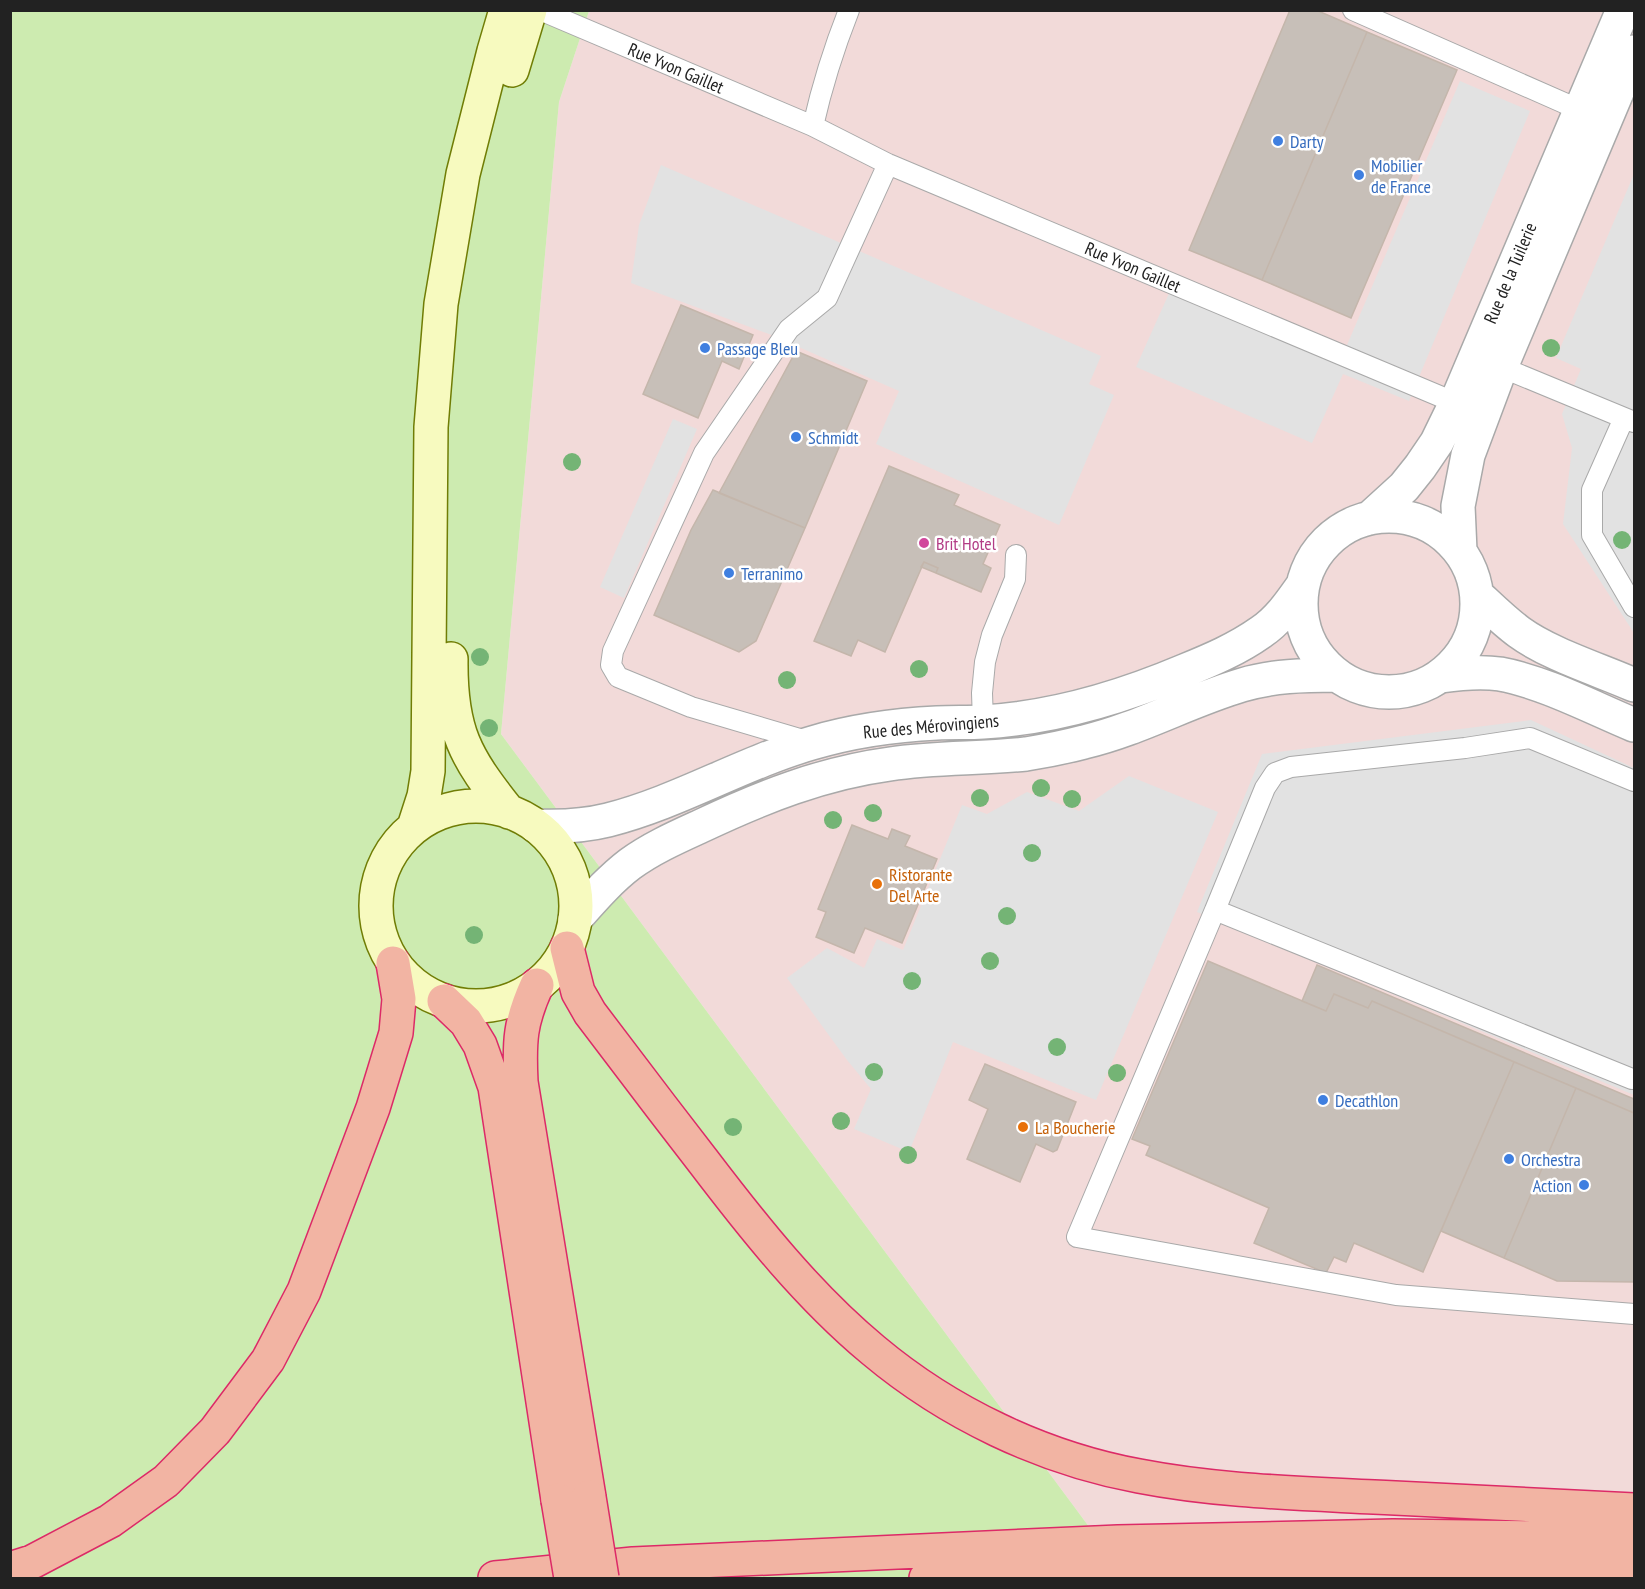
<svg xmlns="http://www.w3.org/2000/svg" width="1645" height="1589" font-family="'PT Sans Narrow',sans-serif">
<rect width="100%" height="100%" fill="#f2efe9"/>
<path fill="#f2dad9" d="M 589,11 L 1634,11 L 1634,1578 L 1127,1578 L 501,734 L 559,102 Z"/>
<path fill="#cdebb0" d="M 11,11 L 589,11 L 559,102 L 501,734 L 1127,1578 L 11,1578 Z"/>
<path fill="#e2e2e2" d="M 1460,81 L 1530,111 L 1409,401 L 1343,374 L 1312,443 L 1136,367 L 1175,280 L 1344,352 Z
M 661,165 L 1101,356 L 1089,384 L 1114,395 L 1059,525 L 876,444 L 899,391 L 769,334 L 631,283 L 639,225 Z
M 1634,174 L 1634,633 L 1563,524 L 1572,448 L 1562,414 L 1581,369 L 1556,358 Z
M 673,419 L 697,429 L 624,598 L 600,587 Z
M 1531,720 L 1634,768 L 1634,1095 L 1197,912 L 1262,754 Z
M 1129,776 L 1218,812 L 1096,1100 L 953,1042 L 909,1152 L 854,1129 L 871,1089 L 847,1060 L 787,978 L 827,948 L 864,968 L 877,939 L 903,950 L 962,805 L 987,814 L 1027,792 L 1079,811 Z"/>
<path fill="#c7bfb8" stroke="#c4b6ab" stroke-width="1.5" d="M 1290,10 L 1316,10 L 1367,32 L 1262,280 L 1189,250 Z
M 1367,32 L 1457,70 L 1351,318 L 1262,280 Z
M 681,305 L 753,335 L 739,369 L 722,361 L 698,418 L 643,394 Z
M 796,351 L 867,381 L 805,528 L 719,493 Z
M 889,466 L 959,495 L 954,505 L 1000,525 L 983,564 L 991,568 L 981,592 L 936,573 L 938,568 L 924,562 L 885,652 L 858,640 L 851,656 L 814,641 Z
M 713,490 L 805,528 L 756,641 L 739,652 L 654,615 L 691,530 Z
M 924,562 L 938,568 L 936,573 L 921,567 Z
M 852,825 L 888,839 L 892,829 L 910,836 L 905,846 L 937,859 L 902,943 L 865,928 L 854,953 L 816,937 L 826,912 L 818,909 Z
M 1208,961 L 1326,1011 L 1334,994 L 1368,1008 L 1372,1001 L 1514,1062 L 1423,1272 L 1354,1243 L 1346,1262 L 1334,1257 L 1326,1273 L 1254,1243 L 1269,1208 L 1146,1155 L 1150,1146 L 1132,1139 Z
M 1317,965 L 1634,1099 L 1634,1113 L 1372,1001 L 1368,1008 L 1334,994 L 1326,1011 L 1302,1001 Z
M 1514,1062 L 1576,1088 L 1504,1258 L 1441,1231 Z
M 985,1064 L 1076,1102 L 1057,1150 L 1053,1152 L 1036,1144 L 1020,1182 L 967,1159 L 988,1109 L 969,1100 Z
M 1576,1088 L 1634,1113 L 1634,1282 L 1557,1281 L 1504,1258 Z"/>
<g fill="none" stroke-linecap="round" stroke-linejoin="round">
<g stroke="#a9a9a9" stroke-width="22">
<path id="service" d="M 540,10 L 813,126
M 849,10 C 834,48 822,86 813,126 L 888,164 L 1456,403
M 1353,10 L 1580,110
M 1501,367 L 1634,422
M 1624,418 L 1592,490 L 1592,535 L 1634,607
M 983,722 L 982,693 L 985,662 L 992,635 L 1015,579 L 1016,555
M 810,742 L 691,707 L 618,677 L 611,665 L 613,651 L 704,453 L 789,329 L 827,298 L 888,164
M 1215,910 L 1077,1237 L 1396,1295 L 1634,1314
M 1632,1079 L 1215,910 L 1265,788 L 1275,773 L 1291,767 L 1465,748 L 1530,738 L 1634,781"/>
</g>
<g stroke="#a9a9a9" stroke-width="36">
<path id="minor" d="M1301 604a88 88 0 1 1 176 0a88 88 0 1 1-176 0Z
M 1370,518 L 1404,487 L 1420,467 L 1437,442 L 1456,403 L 1623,10
M 1460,551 L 1458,506 L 1468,455 L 1501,367 L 1634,52
M 1477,595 C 1491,608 1504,621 1519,632 C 1549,654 1600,670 1634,685
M 1441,676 C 1461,673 1480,671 1500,674 C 1544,682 1593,708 1634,725
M 536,826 C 560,827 584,826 608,820 C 679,802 742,763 812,743 C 852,731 895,725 937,723 C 952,722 968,723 983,722 C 1053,718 1120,698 1184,671 C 1211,660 1237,649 1261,632 C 1279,620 1291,602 1303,585
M 575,919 C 592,900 609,880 630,864 C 652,848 677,837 701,826 C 762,797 823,773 890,764 C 935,757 981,759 1026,754 C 1045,751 1065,747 1084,742 C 1139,729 1188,701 1242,685 C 1272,676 1304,675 1336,675"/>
</g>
<g stroke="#707d05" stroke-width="36">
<path id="secondary" d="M 512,70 L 530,10
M 451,659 C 450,731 465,757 509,812
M376 906a100 100 0 1 1 200 0a100 100 0 1 1-200 0Z
M 414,827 L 424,796 L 428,771 L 431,427 L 441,304 L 463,174 L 494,51 L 506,10"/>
</g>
<g stroke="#dc2a67" stroke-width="36">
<path id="trunk" d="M 567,948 L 578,992 L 590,1013 C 627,1062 665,1112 703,1161 C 754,1228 808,1296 873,1350 C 948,1413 1042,1458 1139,1476 C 1216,1491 1296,1493 1374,1497 C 1461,1501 1548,1506 1634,1510
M 537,985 C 520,1022 519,1041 521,1082 L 589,1497
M 444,1001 L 466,1022 L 480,1045 L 495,1087 L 558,1500
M 10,1569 L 32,1562 L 110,1521 L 166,1481 L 215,1431 L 268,1360 L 304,1291 L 373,1108 L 396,1033 L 399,999 L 393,963
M 495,1578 L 633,1564 L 1118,1542 L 1393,1536 L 1634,1539
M 926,1578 C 1161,1567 1398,1560 1634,1563"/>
</g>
<use href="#service" stroke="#fff" stroke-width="20"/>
<use href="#minor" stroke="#fff" stroke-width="33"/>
<use href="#secondary" stroke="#f7fabf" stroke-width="33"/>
<use href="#trunk" stroke="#f2b4a3" stroke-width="33"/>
<g stroke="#dc2a67" stroke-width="36" stroke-linecap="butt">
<path id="trunk-bridge" d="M 589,1497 L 602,1578
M 558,1500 L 571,1578"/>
</g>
<use href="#trunk-bridge" stroke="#f2b4a3" stroke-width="33"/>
</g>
<g fill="#74b475">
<circle cx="1551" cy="348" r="9"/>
<circle cx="572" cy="462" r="9"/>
<circle cx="1622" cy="540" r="9"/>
<circle cx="480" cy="657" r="9"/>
<circle cx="919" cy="669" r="9"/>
<circle cx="787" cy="680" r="9"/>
<circle cx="489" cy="728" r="9"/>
<circle cx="1041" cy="788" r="9"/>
<circle cx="980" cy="798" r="9"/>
<circle cx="1072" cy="799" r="9"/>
<circle cx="873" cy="813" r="9"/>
<circle cx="833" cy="820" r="9"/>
<circle cx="1032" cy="853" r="9"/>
<circle cx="1007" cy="916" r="9"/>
<circle cx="474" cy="935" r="9"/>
<circle cx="990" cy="961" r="9"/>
<circle cx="912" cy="981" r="9"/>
<circle cx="1057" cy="1047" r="9"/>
<circle cx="874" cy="1072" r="9"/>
<circle cx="1117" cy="1073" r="9"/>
<circle cx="841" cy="1121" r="9"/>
<circle cx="733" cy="1127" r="9"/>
<circle cx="908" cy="1155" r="9"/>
</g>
<g fill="#3f7fe0" stroke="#fff" stroke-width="2">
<circle cx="1278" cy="141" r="6"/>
<circle cx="1359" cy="175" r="6"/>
<circle cx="705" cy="348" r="6"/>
<circle cx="796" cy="437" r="6"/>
<circle cx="729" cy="573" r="6"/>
<circle cx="1323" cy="1100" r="6"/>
<circle cx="1509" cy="1159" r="6"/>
<circle cx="1584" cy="1185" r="6"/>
</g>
<circle fill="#d1479c" stroke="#fff" stroke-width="2" cx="924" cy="543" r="6"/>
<g fill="#e8710a" stroke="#fff" stroke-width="2">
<circle cx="877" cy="884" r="6"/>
<circle cx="1023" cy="1127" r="6"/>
</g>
<g text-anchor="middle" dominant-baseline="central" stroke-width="5" stroke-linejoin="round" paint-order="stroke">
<g font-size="18" fill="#222" stroke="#fff">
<text transform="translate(676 68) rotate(23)">Rue Yvon Gaillet</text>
<text transform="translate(1133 267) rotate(23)">Rue Yvon Gaillet</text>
<text transform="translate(1510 273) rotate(-67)">Rue de la Tuilerie</text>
<text transform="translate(931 726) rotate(-5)">Rue des Mérovingiens</text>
</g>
<g font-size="18" fill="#366cbe" stroke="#fff" text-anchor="start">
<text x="1290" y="141">Darty</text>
<text x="1371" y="165">Mobilier<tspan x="1371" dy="21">de France</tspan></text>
<text x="717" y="348">Passage Bleu</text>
<text x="808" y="437">Schmidt</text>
<text x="741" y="573">Terranimo</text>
<text x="1335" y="1100">Decathlon</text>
<text x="1521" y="1159">Orchestra</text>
<text x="1572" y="1185" text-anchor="end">Action</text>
</g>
<g font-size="18" fill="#b23c85" stroke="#fff" text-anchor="start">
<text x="936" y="543">Brit Hotel</text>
</g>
<g font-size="18" fill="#c56008" stroke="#fff" text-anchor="start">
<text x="889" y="874">Ristorante<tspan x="889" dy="21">Del Arte</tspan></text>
<text x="1035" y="1127">La Boucherie</text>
</g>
</g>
<rect width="1645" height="1589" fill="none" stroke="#222222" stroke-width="24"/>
</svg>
